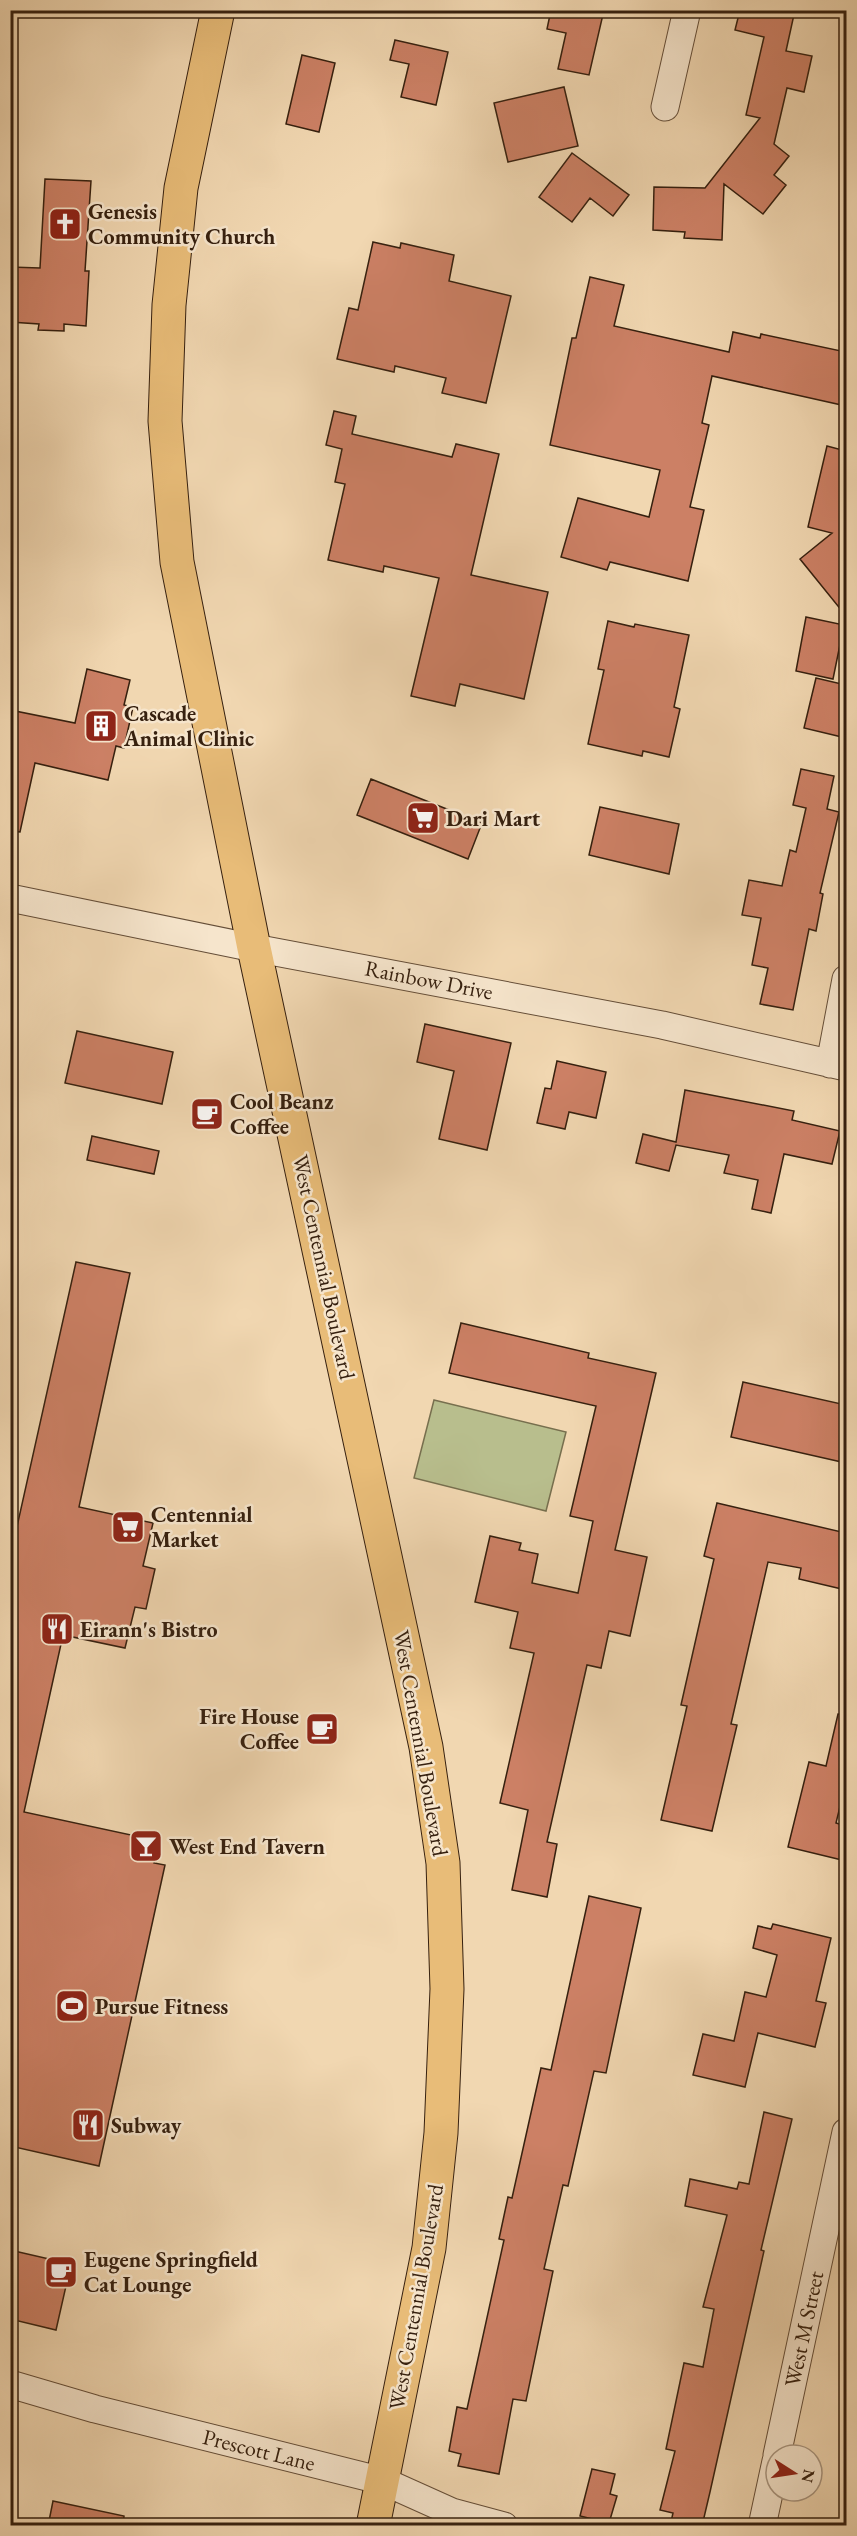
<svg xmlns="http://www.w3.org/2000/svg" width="857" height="2536" font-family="'EB Garamond',serif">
<rect width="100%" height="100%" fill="#f1d7b1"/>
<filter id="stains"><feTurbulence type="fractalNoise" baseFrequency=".00333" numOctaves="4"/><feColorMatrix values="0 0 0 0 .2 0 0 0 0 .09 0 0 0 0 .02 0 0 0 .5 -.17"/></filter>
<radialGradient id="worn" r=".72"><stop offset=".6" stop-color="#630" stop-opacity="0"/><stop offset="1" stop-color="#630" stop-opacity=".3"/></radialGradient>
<path fill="#b8be8d" stroke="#776f4e" stroke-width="1.5" d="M 434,1400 L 566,1432 L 546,1511 L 414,1478 Z"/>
<path fill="#cc8065" stroke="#36200f" stroke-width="1.5" d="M 551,10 L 604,10 L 589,75 L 558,69 L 566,33 L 547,29 Z
M 740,10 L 795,10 L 786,51 L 812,56 L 804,92 L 787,88 L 774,144 L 789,156 L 774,175 L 786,185 L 763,214 L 724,184 L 722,240 L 684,238 L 685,232 L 653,230 L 654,187 L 705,188 L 760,118 L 746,115 L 764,37 L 735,30 Z
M 395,40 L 448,52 L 436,105 L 401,97 L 409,64 L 390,60 Z
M 302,55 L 335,63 L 319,132 L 286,124 Z
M 564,87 L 578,146 L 508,162 L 494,103 Z
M 572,153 L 629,195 L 613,216 L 590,198 L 572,222 L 539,197 Z
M 45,179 L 91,181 L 85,271 L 89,271 L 86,326 L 64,324 L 64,331 L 38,330 L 39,324 L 10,322 L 10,267 L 40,268 Z
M 373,242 L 400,248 L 401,243 L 454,255 L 449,281 L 511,296 L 486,403 L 442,393 L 446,378 L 395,366 L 394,372 L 337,359 L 349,308 L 358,310 Z
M 590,277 L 624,285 L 614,326 L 729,352 L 733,332 L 760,338 L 761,334 L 846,352 L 846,406 L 712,376 L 702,423 L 709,425 L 690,507 L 704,510 L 688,581 L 610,562 L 607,570 L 561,557 L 578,498 L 649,517 L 660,470 L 550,445 L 572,338 L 576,338 Z
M 334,411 L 356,416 L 352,434 L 452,457 L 456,444 L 499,454 L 471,575 L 548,592 L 524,699 L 460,684 L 455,706 L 411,696 L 439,578 L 384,566 L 383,572 L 328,560 L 345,484 L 335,482 L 342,449 L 326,445 Z
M 827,446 L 846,451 L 846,536 L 841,555 L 846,562 L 846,616 L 800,559 L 832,533 L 808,527 Z
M 806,617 L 844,625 L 833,679 L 796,671 Z
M 608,621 L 634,627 L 635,624 L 689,635 L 674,707 L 680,709 L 669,757 L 643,751 L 642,756 L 588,744 L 604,670 L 598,669 Z
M 87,669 L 130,680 L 124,705 L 133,707 L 124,748 L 116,746 L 108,780 L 35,763 L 20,832 L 10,831 L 10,710 L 75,723 Z
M 816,678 L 846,685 L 846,738 L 804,728 Z
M 801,769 L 834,776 L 827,809 L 839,812 L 820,893 L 823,894 L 816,931 L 809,929 L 793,1010 L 760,1004 L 768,968 L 752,965 L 761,918 L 742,915 L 749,880 L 782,886 L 790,850 L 796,852 L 806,808 L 793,805 Z
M 371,779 L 482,823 L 468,859 L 357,815 Z
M 600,807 L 679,824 L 669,874 L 589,855 Z
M 425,1024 L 511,1043 L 487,1150 L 439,1139 L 454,1071 L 417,1062 Z
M 77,1031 L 173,1052 L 162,1104 L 65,1083 Z
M 557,1061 L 606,1072 L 596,1118 L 569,1112 L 565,1129 L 537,1123 L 545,1088 L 551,1089 Z
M 685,1090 L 794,1111 L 792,1120 L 840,1131 L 832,1164 L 784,1154 L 771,1213 L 752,1209 L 758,1180 L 724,1173 L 729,1155 L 676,1145 L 669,1171 L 636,1163 L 643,1134 L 676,1142 Z
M 92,1136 L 159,1151 L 154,1174 L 87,1160 Z
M 76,1262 L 130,1273 L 79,1507 L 153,1523 L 143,1566 L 155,1569 L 146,1609 L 135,1607 L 125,1648 L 63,1635 L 24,1812 L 159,1841 L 154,1863 L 165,1865 L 99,2166 L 10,2146 L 10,1558 Z
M 461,1323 L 589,1353 L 588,1358 L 656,1373 L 615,1550 L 647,1557 L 630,1636 L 609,1631 L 601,1668 L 587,1665 L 547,1842 L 557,1844 L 547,1897 L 512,1890 L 528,1810 L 500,1803 L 534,1653 L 510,1648 L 518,1612 L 475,1602 L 490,1536 L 521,1543 L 519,1550 L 538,1554 L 532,1583 L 578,1593 L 593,1521 L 570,1516 L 596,1406 L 449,1373 Z
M 743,1382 L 846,1405 L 846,1463 L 731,1437 Z
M 717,1503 L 846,1533 L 846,1590 L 799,1579 L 801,1568 L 768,1562 L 731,1724 L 737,1725 L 712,1831 L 661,1820 L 687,1706 L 681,1705 L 714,1559 L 704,1556 Z
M 838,1714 L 846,1715 L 846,1782 L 836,1823 L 846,1826 L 846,1861 L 788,1847 L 809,1762 L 826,1766 Z
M 589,1896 L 641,1908 L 606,2073 L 594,2071 L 568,2186 L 563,2185 L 544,2269 L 553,2271 L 526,2401 L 513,2399 L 499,2474 L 458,2466 L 461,2454 L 449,2451 L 457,2407 L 467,2409 L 504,2240 L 499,2239 L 508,2197 L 512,2198 L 541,2068 L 551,2070 Z
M 773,1924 L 831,1938 L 816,2001 L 826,2003 L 815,2047 L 758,2033 L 745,2087 L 693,2075 L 703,2034 L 734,2041 L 745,1992 L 766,1997 L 777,1955 L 753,1948 L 758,1926 L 771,1929 Z
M 764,2112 L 792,2119 L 761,2250 L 764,2251 L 710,2492 L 702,2526 L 670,2526 L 673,2513 L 660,2510 L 675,2451 L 666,2449 L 684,2363 L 703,2367 L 714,2309 L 703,2307 L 727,2215 L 685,2206 L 690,2179 L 737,2189 L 739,2182 L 749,2184 Z
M 10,2250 L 71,2264 L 56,2330 L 10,2319 Z
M 592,2469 L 615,2474 L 610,2494 L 617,2496 L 609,2523 L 580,2516 Z
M 53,2501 L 124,2516 L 123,2526 L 48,2526 Z"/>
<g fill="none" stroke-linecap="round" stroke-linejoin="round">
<g stroke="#654e38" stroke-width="29">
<path id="minor" d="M 665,107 L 687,10
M 10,898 L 254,948 L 662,1025 L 846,1067
M 830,1064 L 846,979
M 10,2384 L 95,2409 L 383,2481 L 452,2512 L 504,2526
M 777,2455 L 846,2132
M 762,2526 L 776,2461"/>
</g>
<g stroke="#36200f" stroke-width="35">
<path id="major" d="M 218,10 L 181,188 L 169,305 L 165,421 L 177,562 L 254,948 L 426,1747 L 443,1863 L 447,1989 L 441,2133 L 429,2248 L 373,2526"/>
</g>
<use href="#minor" stroke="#f6e5cc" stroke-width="27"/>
<use href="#major" stroke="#e8bc78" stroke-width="33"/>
</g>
<defs>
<g id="church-square" transform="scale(1.725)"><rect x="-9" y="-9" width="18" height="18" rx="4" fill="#8f2418" stroke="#f6e5cc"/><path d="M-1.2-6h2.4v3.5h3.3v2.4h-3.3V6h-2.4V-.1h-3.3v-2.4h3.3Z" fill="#fff"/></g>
<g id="building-square" transform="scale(1.725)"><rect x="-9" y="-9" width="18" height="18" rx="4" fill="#8f2418" stroke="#f6e5cc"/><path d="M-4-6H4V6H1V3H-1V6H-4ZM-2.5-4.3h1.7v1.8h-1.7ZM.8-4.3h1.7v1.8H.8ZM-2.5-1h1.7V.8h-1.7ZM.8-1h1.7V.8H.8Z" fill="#fff"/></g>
<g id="supermarket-square" transform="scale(1.725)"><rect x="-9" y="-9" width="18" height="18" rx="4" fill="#8f2418" stroke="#f6e5cc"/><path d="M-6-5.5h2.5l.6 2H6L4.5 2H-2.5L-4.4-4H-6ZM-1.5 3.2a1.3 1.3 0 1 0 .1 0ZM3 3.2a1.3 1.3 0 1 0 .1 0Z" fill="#fff"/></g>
<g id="cafe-square" transform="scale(1.725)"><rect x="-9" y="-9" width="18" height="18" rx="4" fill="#8f2418" stroke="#f6e5cc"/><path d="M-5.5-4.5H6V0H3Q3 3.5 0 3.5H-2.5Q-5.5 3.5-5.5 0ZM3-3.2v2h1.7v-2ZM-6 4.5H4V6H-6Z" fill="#fff"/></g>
<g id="restaurant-square" transform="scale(1.725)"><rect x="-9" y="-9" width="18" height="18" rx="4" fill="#8f2418" stroke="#f6e5cc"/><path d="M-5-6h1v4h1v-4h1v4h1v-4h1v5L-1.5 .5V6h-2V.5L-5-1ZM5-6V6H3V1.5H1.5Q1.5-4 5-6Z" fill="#fff"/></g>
<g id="bar-square" transform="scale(1.725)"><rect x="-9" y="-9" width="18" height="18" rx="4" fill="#8f2418" stroke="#f6e5cc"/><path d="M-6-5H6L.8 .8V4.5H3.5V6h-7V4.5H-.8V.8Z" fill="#fff"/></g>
<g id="stadium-square" transform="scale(1.725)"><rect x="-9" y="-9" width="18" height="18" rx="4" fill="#8f2418" stroke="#f6e5cc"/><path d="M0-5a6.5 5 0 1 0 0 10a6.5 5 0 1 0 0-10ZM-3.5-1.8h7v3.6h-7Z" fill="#fff"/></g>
</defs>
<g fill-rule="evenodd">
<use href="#church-square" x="65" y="224"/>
<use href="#building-square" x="101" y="726"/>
<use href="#supermarket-square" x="423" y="818"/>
<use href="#cafe-square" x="207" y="1114"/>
<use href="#supermarket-square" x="128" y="1527"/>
<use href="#restaurant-square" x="57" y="1629"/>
<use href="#cafe-square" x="322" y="1729"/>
<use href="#bar-square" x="146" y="1846"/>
<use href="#stadium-square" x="72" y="2006"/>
<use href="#restaurant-square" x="88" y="2125"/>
<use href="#cafe-square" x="61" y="2272"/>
</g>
<g text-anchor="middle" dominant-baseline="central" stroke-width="5" stroke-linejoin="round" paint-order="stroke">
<g font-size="22" font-weight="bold" fill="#36200f" stroke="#f6e5cc" text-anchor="start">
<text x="88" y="211">Genesis<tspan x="88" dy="25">Community Church</tspan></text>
<text x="124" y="713">Cascade<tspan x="124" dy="25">Animal Clinic</tspan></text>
<text x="446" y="818">Dari Mart</text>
<text x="230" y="1101">Cool Beanz<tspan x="230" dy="25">Coffee</tspan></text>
<text x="151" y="1514">Centennial<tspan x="151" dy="25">Market</tspan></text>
<text x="80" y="1629">Eirann's Bistro</text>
<text x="299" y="1716" text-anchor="end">Fire House<tspan x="299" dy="25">Coffee</tspan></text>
<text x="169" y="1846">West End Tavern</text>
<text x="95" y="2006">Pursue Fitness</text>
<text x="111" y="2125">Subway</text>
<text x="84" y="2259">Eugene Springfield<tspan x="84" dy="25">Cat Lounge</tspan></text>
</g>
<g font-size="22" fill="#36200f" stroke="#f6e5cc">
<text transform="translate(429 980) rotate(11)">Rainbow Drive</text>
<text transform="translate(324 1267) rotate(78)">West Centennial Boulevard</text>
<text transform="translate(421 1743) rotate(80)">West Centennial Boulevard</text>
<text transform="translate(416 2297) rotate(-80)">West Centennial Boulevard</text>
<text transform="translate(804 2329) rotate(-78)">West M Street</text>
<text transform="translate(259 2450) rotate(14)">Prescott Lane</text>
</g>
</g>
<rect width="857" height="2536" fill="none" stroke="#f1d7b1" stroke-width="36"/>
<rect x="12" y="12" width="833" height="2512" fill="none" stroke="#36200f" stroke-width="3"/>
<rect x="18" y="18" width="821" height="2500" fill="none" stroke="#36200f" stroke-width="1.5"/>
<g transform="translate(794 2473) rotate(102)"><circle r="28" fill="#f6e5cc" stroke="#a99680" stroke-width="1.5"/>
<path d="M0-4.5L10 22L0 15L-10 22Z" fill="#8f2418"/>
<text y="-9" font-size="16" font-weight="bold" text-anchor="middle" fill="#36200f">N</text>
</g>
<rect width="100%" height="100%" filter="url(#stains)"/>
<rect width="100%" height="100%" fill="url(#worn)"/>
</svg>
